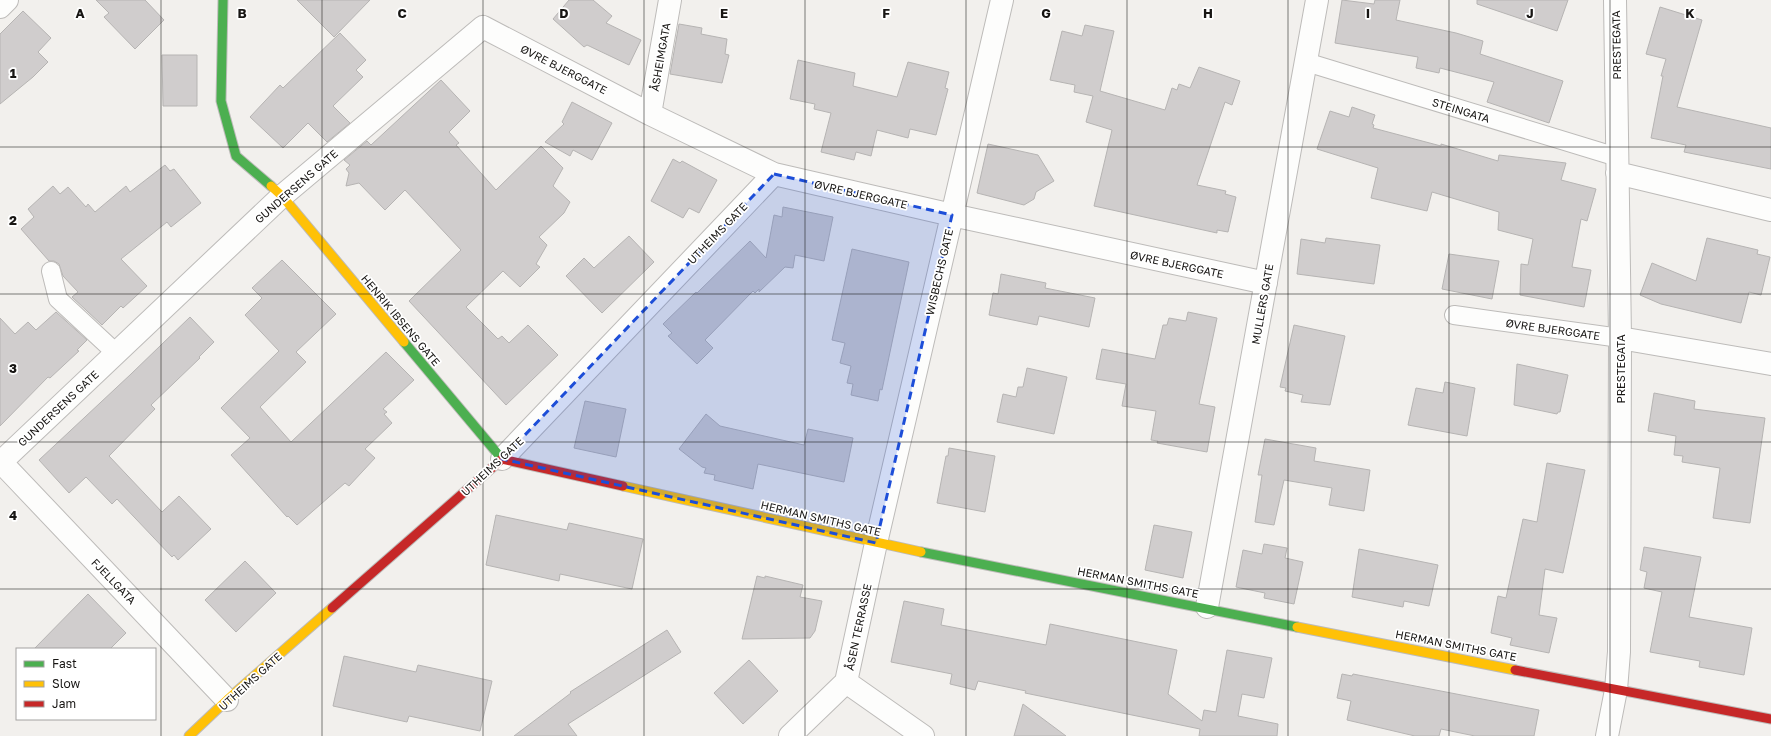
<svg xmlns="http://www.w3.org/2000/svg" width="1771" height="736" font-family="'Golos Text',sans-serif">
<rect width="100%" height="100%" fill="#f2f0ed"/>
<path fill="#d0cdcd" stroke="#b6b4b3" d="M 96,0 L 145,0 L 164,20 L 135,49 L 104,17 L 109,13 Z
M 297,0 L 370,0 L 334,37 Z
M 569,0 L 593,0 L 612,16 L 606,23 L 641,40 L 629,65 L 587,45 L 584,47 L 553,19 Z
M 1342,0 L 1374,4 L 1375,0 L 1400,0 L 1396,20 L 1456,33 L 1483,41 L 1480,54 L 1563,81 L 1549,123 L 1487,102 L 1494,82 L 1440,68 L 1439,73 L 1416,68 L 1418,57 L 1335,43 Z
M 1477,0 L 1568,0 L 1557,31 L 1477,4 Z
M 1660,7 L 1702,20 L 1677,107 L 1771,128 L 1771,169 L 1684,152 L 1686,145 L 1651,138 L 1663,76 L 1661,76 L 1666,59 L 1646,54 Z
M 23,11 L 51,38 L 38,52 L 48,62 L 33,77 L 0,104 L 0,34 Z
M 679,24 L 702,28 L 701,34 L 727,39 L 725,54 L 729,55 L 722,83 L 670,74 Z
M 1085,25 L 1114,31 L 1100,91 L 1165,110 L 1172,88 L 1177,90 L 1179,84 L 1190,88 L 1199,67 L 1240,81 L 1232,105 L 1225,102 L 1197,185 L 1226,191 L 1225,194 L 1236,197 L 1228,232 L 1217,230 L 1217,233 L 1094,206 L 1112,130 L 1086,122 L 1093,96 L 1074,92 L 1075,85 L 1050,80 L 1062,31 L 1082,36 Z
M 340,33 L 366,60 L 356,70 L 363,77 L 333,106 L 350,123 L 327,142 L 308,123 L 283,148 L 250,117 L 280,85 L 283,88 Z
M 162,55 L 197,55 L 197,106 L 163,106 Z
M 798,60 L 855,73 L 853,86 L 897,97 L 908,62 L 949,72 L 945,88 L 948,89 L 936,135 L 910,129 L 908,138 L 877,130 L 871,156 L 856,152 L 854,160 L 821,152 L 831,113 L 814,109 L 815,104 L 790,99 Z
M 441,80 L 470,111 L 449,132 L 459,143 L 456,145 L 496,190 L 541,146 L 563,168 L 553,186 L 570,202 L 564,213 L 539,237 L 547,245 L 536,264 L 540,267 L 520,287 L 503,271 L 466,307 L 498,339 L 502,336 L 509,343 L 528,325 L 558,355 L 506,405 L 409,301 L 461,250 L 405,190 L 385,210 L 359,183 L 346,186 L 349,173 L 346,169 L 350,165 L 344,160 L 367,141 L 371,145 Z
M 572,102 L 612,123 L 592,160 L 573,150 L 570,156 L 545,142 L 564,124 L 562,122 Z
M 1352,107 L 1375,115 L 1372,124 L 1374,125 L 1373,128 L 1441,146 L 1441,144 L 1498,161 L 1499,155 L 1566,163 L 1561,180 L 1596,189 L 1587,221 L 1581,219 L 1572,267 L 1591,270 L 1584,307 L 1520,295 L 1521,264 L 1528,265 L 1533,239 L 1498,230 L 1499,212 L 1432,192 L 1427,211 L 1371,198 L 1378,168 L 1317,149 L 1330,111 L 1349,117 Z
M 988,144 L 1038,155 L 1054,181 L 1036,192 L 1034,199 L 1024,205 L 977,193 Z
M 673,159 L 680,163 L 682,161 L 717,180 L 699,213 L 689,208 L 683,218 L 651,201 Z
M 165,165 L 170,171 L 174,169 L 201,203 L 171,227 L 167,222 L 121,259 L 147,286 L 123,308 L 121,306 L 102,325 L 72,297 L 78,292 L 63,276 L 59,264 L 54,261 L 49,261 L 21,229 L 34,217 L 28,209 L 53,186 L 60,194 L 68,187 L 86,207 L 88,204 L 95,212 L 126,186 L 130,192 Z
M 783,207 L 833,217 L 824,261 L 795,255 L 793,268 L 785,267 L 759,292 L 759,289 L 755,293 L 753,291 L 705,340 L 713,348 L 697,364 L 668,336 L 672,333 L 663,324 L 696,292 L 697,293 L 750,241 L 766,258 L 774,215 L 782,217 Z
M 629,236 L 654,262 L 602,313 L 566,276 L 584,258 L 594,268 Z
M 1326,238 L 1380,245 L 1374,284 L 1297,274 L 1301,239 L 1325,243 Z
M 1707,238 L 1758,250 L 1757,254 L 1770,257 L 1761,295 L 1749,292 L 1741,323 L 1661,304 L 1640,295 L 1652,263 L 1696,281 Z
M 852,249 L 909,262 L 882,390 L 880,389 L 878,401 L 851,395 L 853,384 L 847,383 L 851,366 L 840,363 L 845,343 L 832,340 Z
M 1449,254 L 1499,261 L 1492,299 L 1442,289 Z
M 282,260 L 336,314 L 296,352 L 306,362 L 260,407 L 291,442 L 386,352 L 414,380 L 383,409 L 387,412 L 384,414 L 392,423 L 365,449 L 375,458 L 349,486 L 345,483 L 297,525 L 288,516 L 287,517 L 231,455 L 250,438 L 221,408 L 279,351 L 245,315 L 262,298 L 252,288 Z
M 1001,274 L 1046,283 L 1045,288 L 1095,298 L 1089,327 L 1039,316 L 1037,325 L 989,315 L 993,293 L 998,294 Z
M 56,312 L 87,340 L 77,350 L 79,351 L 50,378 L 48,377 L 0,426 L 0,318 L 15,334 L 28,322 L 36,330 Z
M 1188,312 L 1217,318 L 1199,404 L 1215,407 L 1207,452 L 1157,443 L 1158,441 L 1151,440 L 1156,411 L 1122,406 L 1126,384 L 1096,379 L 1102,349 L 1155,359 L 1163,325 L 1167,325 L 1169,318 L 1186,321 Z
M 190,317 L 214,342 L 199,357 L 200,358 L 151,405 L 155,409 L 109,456 L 162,512 L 179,496 L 211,529 L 178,560 L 174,555 L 172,557 L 117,499 L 112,504 L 86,477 L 69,493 L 39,460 L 131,374 Z
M 1294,325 L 1345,336 L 1330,405 L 1301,402 L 1303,395 L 1285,391 L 1286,388 L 1280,387 Z
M 1517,364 L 1568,375 L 1560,412 L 1558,412 L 1557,414 L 1514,405 Z
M 1027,368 L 1067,377 L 1054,434 L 997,422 L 1003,394 L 1016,397 L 1018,387 L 1023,387 Z
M 1445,382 L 1475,388 L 1467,436 L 1408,425 L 1416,388 L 1443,393 Z
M 1654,393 L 1695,401 L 1694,409 L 1765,418 L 1750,523 L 1713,518 L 1720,468 L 1682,462 L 1683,456 L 1674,455 L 1676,436 L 1648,431 Z
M 585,401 L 626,409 L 616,457 L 574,448 Z
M 706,414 L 720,426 L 804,445 L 808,429 L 853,438 L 844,482 L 758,464 L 753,489 L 714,480 L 715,475 L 704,473 L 706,468 L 702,467 L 679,449 Z
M 1265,439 L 1316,448 L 1314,461 L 1370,470 L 1364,511 L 1329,505 L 1332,488 L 1284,480 L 1274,525 L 1255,522 L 1262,475 L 1258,475 Z
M 949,448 L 995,456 L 985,512 L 937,503 L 946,456 L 948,456 Z
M 1547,463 L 1585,470 L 1563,573 L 1545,569 L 1539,615 L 1557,618 L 1549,653 L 1510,645 L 1512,638 L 1491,633 L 1498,596 L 1506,598 L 1523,519 L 1537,522 Z
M 496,515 L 567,530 L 569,523 L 643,539 L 632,589 L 560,574 L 559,581 L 486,565 Z
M 1154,525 L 1192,532 L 1183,578 L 1145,570 Z
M 1264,544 L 1287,548 L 1285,558 L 1303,562 L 1294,604 L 1264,598 L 1265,593 L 1236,587 L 1243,550 L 1262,554 Z
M 1644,547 L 1701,557 L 1689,617 L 1752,628 L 1744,675 L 1699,667 L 1700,661 L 1650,652 L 1662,592 L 1644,588 L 1647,572 L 1640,570 Z
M 1359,549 L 1438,565 L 1429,606 L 1404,601 L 1403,607 L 1352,597 Z
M 245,561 L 276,593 L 236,632 L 205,600 Z
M 757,576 L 765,578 L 765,576 L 803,585 L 800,597 L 822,601 L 815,631 L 810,638 L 742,639 Z
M 88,594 L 126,633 L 110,649 L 34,649 Z
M 904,601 L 944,609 L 941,625 L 1046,645 L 1050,624 L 1177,650 L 1168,694 L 1202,721 L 1204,710 L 1216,712 L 1227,650 L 1272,658 L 1264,698 L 1242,694 L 1238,716 L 1278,724 L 1277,736 L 1199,736 L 1200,729 L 1025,693 L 1026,691 L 978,681 L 975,690 L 950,684 L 952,674 L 891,662 Z
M 667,630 L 681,652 L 568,724 L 577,736 L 514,736 L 571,693 L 570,692 Z
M 344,656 L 416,672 L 418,665 L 492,681 L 480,731 L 409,716 L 407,722 L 333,706 Z
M 749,660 L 778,691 L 743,724 L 714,693 Z
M 1342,674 L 1352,676 L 1353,674 L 1539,710 L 1534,736 L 1475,736 L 1441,729 L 1439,736 L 1415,736 L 1347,720 L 1351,701 L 1337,698 Z
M 1023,704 L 1066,736 L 1014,736 Z"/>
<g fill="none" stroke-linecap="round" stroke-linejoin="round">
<g stroke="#bdbbb9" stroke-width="20">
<path id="lane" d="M 1306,62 L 1617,157
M 51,271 L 58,299 L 116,353
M 1454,315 L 1620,338"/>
</g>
<g stroke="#bdbbb9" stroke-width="24">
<path id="street" d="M 0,7 L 7,0
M 650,114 L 670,0
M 1617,173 L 1771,210
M 1620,338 L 1771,364
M 502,459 L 774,174
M 1,462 L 227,700
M 0,463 L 282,196 L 483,27 L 650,114 L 774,174 L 952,215 L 1266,283
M 1207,607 L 1317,0
M 846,682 L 923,736
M 790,736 L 846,682 L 876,543 L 1002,0
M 1607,736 L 1616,690 L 1619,652 L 1620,338 L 1615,0"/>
</g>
<g stroke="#bdbbb9" stroke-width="11">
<path id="fast" d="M 223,0 L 221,101 L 236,156 L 271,186
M 404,342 L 502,459
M 921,552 L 1297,627"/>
</g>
<g stroke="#bdbbb9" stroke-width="11">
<path id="slow" d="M 271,186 L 282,196 L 404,342
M 623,486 L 921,552
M 1297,627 L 1515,670
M 189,736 L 227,700 L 332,608"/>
</g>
<g stroke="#bdbbb9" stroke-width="11">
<path id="jam" d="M 502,459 L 623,486
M 332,608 L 502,459
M 1515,670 L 1771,719"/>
</g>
<use href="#lane" stroke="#fdfdfc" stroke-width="18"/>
<use href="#street" stroke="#fdfdfc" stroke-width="22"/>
<use href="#fast" stroke="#4caf50" stroke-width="9"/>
<use href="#slow" stroke="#ffc107" stroke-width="9"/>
<use href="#jam" stroke="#c62828" stroke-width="9"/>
</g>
<path fill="#1d4ed8" fill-opacity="0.2" stroke="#1d4ed8" stroke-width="3" stroke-dasharray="8 5" stroke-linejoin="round" d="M 774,174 L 952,215 L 876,543 L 502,459 Z"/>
<path fill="none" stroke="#181614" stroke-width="1" stroke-opacity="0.55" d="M 161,0 L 161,736M 322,0 L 322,736M 483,0 L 483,736M 644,0 L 644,736M 805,0 L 805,736M 966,0 L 966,736M 1127,0 L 1127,736M 1288,0 L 1288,736M 1449,0 L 1449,736M 1610,0 L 1610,736M 0,147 L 1771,147M 0,294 L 1771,294M 0,442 L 1771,442M 0,589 L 1771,589"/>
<g text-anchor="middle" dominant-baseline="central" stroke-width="3.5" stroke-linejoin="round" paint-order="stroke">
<g font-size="11" fill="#181614" stroke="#fff">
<text transform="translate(1616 45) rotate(-91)">PRESTEGATA</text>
<text transform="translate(660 57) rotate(-80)">ÅSHEIMGATA</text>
<text transform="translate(564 69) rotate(27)">ØVRE BJERGGATE</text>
<text transform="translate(1461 110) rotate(17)">STEINGATA</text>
<text transform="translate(296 186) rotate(-41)">GUNDERSENS GATE</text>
<text transform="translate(861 194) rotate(13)">ØVRE BJERGGATE</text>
<text transform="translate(717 233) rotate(-46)">UTHEIMS GATE</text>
<text transform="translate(1177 264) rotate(12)">ØVRE BJERGGATE</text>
<text transform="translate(939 272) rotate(-77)">WISBECHS GATE</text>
<text transform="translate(1262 304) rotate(-80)">MULLERS GATE</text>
<text transform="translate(401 320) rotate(50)">HENRIK IBSENS GATE</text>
<text transform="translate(1553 329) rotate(8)">ØVRE BJERGGATE</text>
<text transform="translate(1620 369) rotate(-90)">PRESTEGATA</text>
<text transform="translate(58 408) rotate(-43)">GUNDERSENS GATE</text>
<text transform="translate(492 466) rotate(-43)">UTHEIMS GATE</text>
<text transform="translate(821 518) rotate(13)">HERMAN SMITHS GATE</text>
<text transform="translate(114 581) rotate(46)">FJELLGATA</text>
<text transform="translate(1138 582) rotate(11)">HERMAN SMITHS GATE</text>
<text transform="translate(858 627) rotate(-78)">ÅSEN TERRASSE</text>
<text transform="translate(1456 645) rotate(11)">HERMAN SMITHS GATE</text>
<text transform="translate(250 681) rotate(-42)">UTHEIMS GATE</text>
</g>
</g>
<g font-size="13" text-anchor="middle" font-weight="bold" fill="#181614" stroke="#fff" stroke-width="3.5" stroke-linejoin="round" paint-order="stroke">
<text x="80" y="18">A</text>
<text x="242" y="18">B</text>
<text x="402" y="18">C</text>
<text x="564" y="18">D</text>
<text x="724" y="18">E</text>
<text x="886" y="18">F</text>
<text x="1046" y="18">G</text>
<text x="1208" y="18">H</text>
<text x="1368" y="18">I</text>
<text x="1530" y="18">J</text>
<text x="1690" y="18">K</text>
<text x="13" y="78">1</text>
<text x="13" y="225">2</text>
<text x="13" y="373">3</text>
<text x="13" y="520">4</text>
</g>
<rect x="16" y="648" width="140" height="72" fill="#ffffff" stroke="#a3a2a1"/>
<rect x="24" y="661" width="20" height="6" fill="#4caf50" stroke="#a3a2a1"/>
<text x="52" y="668" font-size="12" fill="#181614">Fast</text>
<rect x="24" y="681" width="20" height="6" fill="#ffc107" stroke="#a3a2a1"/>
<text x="52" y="688" font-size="12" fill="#181614">Slow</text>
<rect x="24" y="701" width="20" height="6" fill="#c62828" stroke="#a3a2a1"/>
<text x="52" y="708" font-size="12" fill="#181614">Jam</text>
</svg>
